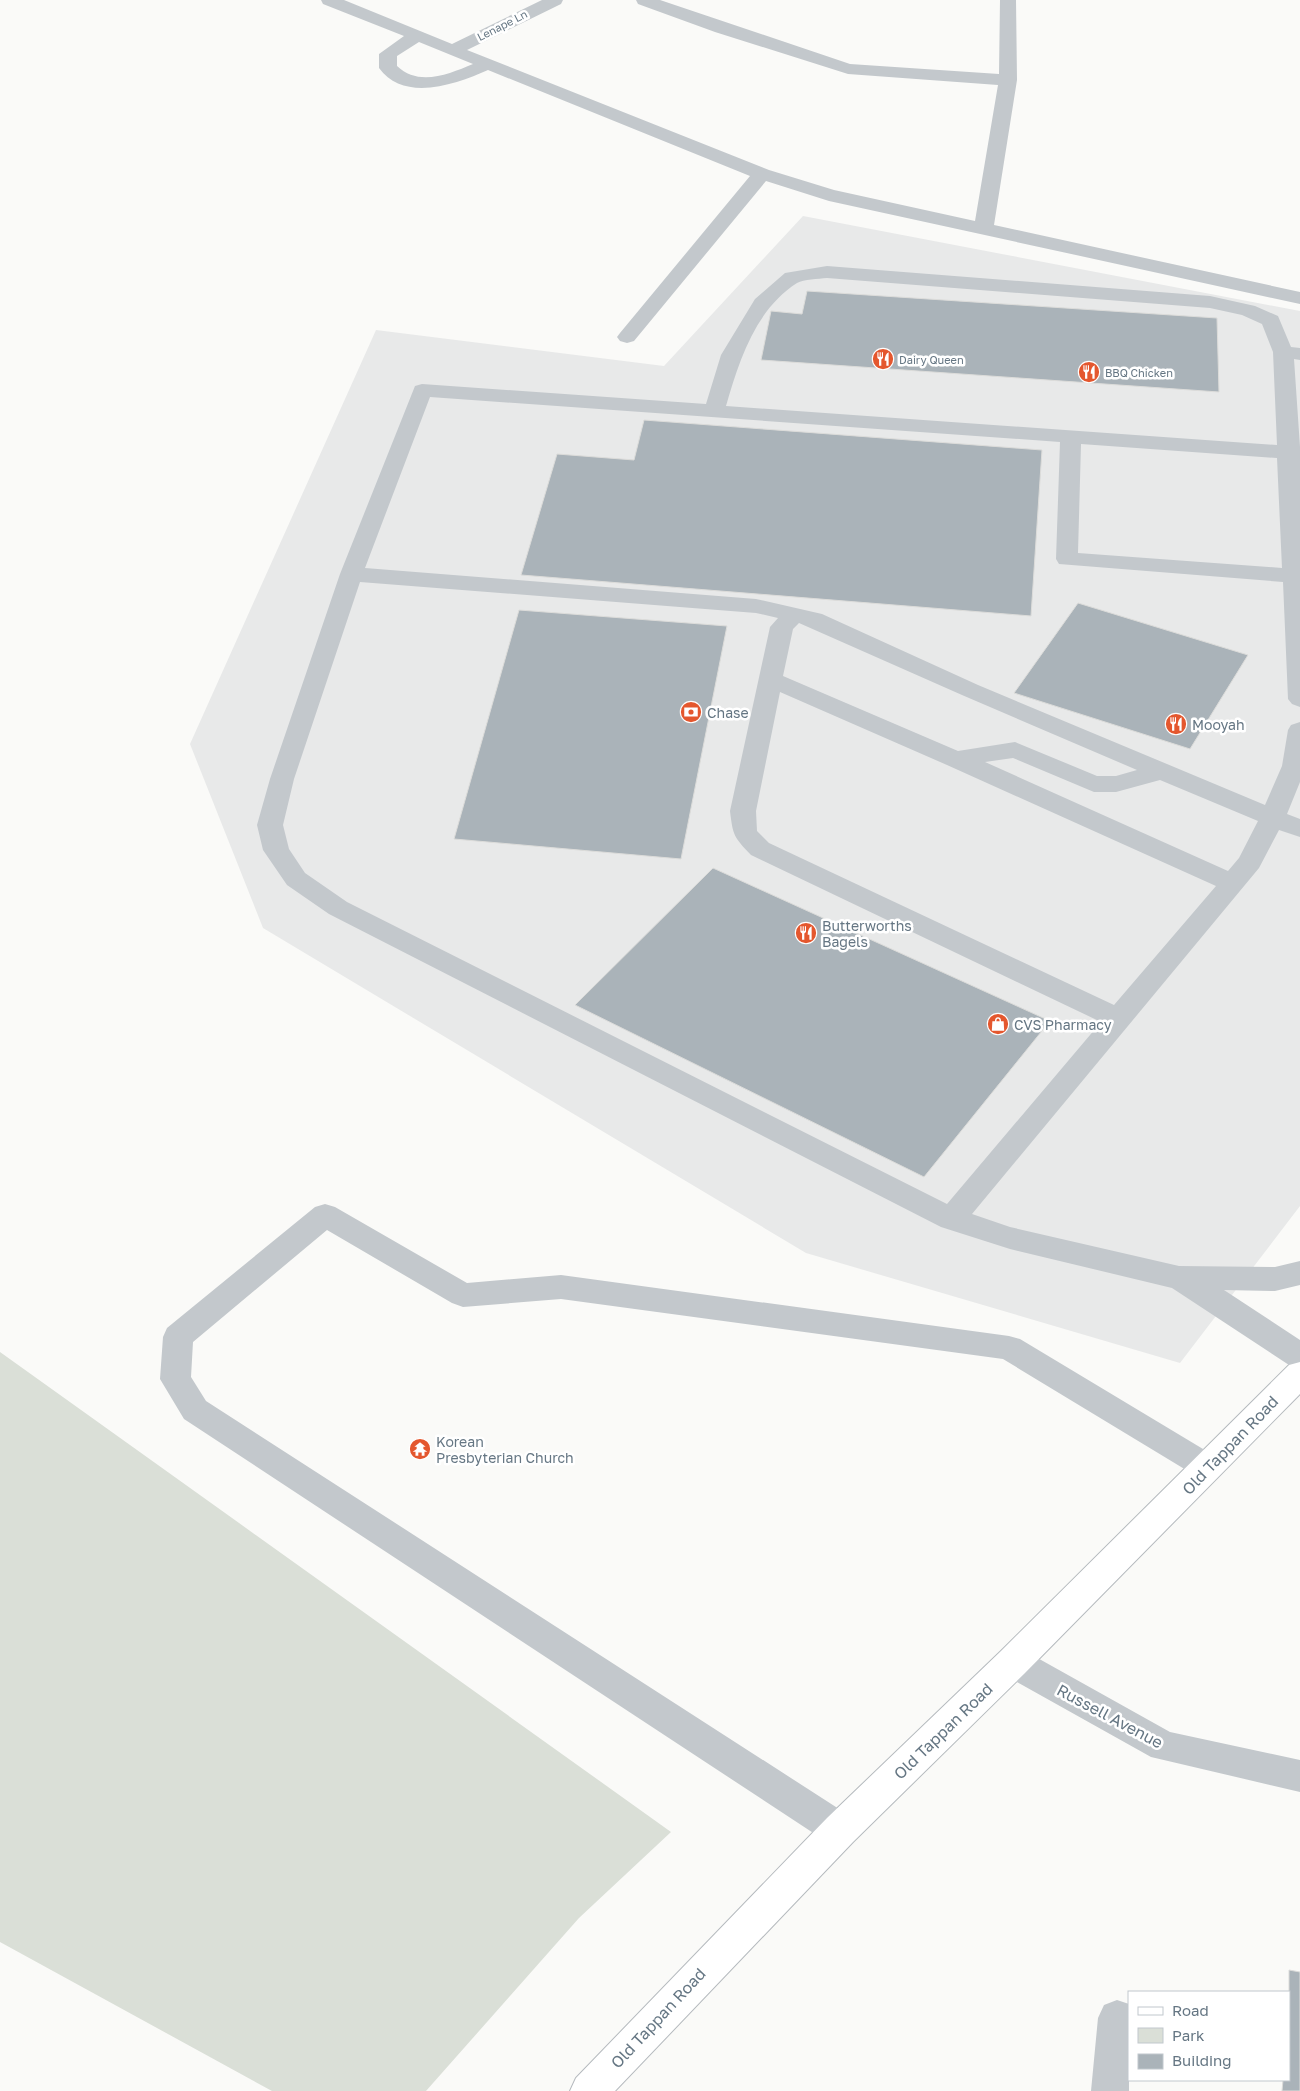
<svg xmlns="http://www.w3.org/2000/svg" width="1300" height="2091" font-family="'Golos Text',sans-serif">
<rect width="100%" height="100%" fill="#fafaf8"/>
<path fill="#e8e9e9" d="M 803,216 L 1300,311 L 1300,1206 L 1180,1363 L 806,1253 L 263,928 L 190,744 L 376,330 L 664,366 Z"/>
<path fill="#dadfd7" d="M 0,1352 L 671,1832 L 579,1918 L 426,2091 L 272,2091 L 0,1942 Z"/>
<path fill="#aab3b9" stroke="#dcdcda" d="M 807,291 L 1217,318 L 1219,392 L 761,360 L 771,311 L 802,314 Z
M 644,420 L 1042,450 L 1031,616 L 521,575 L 557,454 L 634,460 Z
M 1078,603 L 1248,655 L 1190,749 L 1014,693 Z
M 519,610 L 727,626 L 681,859 L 454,839 Z
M 713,868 L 1050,1021 L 924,1177 L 575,1005 Z
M 1289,1970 L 1300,1972 L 1300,2091 L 1282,2091 L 1283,2080 L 1289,2080 Z"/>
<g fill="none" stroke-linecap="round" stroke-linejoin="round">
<g stroke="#b5babe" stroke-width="2">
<path id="major" d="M 1300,1362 L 1300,1394 L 1025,1673 L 853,1842 L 615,2091 L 570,2091 L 576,2078 L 827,1818 L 1001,1651 L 1289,1365 Z"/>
</g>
<path fill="#c3c8cc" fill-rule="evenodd" d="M 321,0 L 344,0 L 452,44 L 542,0 L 563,0 L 561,4 L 467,50 L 769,170 L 834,190 L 975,221 L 998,85 L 848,74 L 715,32 L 638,4 L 636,0 L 660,0 L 850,64 L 999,74 L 1000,0 L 1016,0 L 1017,80 L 994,225 L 1300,292 L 1300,304 L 829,201 L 766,181 L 634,341 L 627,343 L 620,341 L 617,337 L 620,333 L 750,176 L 488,70 C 457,84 404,103 379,68 L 379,54 L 404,36 L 323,4 ZM 419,42 L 473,64 C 449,74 419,87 397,66 L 397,56 Z
M 827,266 L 1210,296 L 1255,306 L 1278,316 L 1291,347 L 1300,348 L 1300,360 L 1294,359 L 1300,447 L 1300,707 L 1292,704 L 1288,699 L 1283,582 L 1059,564 L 1056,559 L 1060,442 L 430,397 L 365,568 L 756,599 L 822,614 L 978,685 L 1265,805 L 1282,766 L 1288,730 L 1291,725 L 1300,722 L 1300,782 L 1287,814 L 1300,819 L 1300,837 L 1279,830 L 1259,868 L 972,1214 L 1010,1227 L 1179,1266 L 1275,1267 L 1300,1261 L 1300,1285 L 1275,1291 L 1224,1290 L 1300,1340 L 1300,1368 L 1289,1365 L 1172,1288 L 1010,1249 L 941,1227 L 329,914 L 287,885 L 263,850 L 257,825 L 270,779 L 340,574 L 415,386 L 422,384 L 706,404 L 721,355 L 755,299 L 785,273 ZM 827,278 L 1210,308 L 1242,315 L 1262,324 L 1273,352 L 1277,445 L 726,406 C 739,361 755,310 797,283 C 804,279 818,279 827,278 ZM 1081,444 L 1277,458 L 1282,568 L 1078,553 ZM 360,582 L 756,613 L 778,618 L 770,627 L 730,811 C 733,836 734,837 751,855 L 1101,1022 L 947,1204 L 347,902 L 305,873 L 289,849 L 283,825 L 294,779 ZM 799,623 L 962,695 L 1137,770 L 1116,776 L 1097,776 L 1015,742 L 958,751 L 783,676 L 793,629 ZM 780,692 L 947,765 L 1216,886 L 1114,1005 L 769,843 L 757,831 L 756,811 ZM 1013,758 L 1094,792 L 1116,792 L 1160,780 L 1258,821 L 1239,858 L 1228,871 L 985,762 Z
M 325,1204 L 335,1207 L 467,1283 L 561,1275 L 1009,1336 L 1020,1339 L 1218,1458 L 1223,1467 L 1218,1476 L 1207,1480 L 1196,1476 L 1003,1359 L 561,1299 L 463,1307 L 452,1303 L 327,1230 L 193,1342 L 191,1377 L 206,1401 L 853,1818 L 858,1830 L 853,1842 L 840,1846 L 827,1842 L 184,1419 L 160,1379 L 163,1337 L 167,1328 L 315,1207 Z
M 1013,1647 L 1025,1651 L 1170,1732 L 1300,1760 L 1300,1792 L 1151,1757 L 1001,1673 L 996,1662 L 1001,1651 Z
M 1117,2000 L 1129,2004 L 1129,2091 L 1091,2091 L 1098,2018 L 1104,2005 Z"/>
<use href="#major" fill="#fff" fill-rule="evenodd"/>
</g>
<defs>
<g id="restaurant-disc" transform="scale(1.125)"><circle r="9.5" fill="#e4572e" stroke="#fff"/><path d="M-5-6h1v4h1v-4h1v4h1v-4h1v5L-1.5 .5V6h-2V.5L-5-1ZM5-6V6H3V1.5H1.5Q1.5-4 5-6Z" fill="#fff"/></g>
<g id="bank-disc" transform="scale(1.125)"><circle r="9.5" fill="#e4572e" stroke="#fff"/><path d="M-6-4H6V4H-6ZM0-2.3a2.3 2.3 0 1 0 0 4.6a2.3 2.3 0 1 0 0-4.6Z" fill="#fff"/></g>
<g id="shop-disc" transform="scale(1.125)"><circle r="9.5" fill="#e4572e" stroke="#fff"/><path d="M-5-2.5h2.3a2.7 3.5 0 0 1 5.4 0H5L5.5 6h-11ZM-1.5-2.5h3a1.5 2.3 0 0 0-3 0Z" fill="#fff"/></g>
<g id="temple-disc" transform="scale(1.125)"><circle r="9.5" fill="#e4572e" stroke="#fff"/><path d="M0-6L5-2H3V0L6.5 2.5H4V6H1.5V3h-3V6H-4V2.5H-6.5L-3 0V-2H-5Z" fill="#fff"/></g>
</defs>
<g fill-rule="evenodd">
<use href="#restaurant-disc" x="883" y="359"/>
<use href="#restaurant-disc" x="1089" y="372"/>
<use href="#bank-disc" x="691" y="712"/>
<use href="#restaurant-disc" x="1176" y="724"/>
<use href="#restaurant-disc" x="806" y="933"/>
<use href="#shop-disc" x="998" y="1024"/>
<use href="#temple-disc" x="420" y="1449"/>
</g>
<g text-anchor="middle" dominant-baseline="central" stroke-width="5" stroke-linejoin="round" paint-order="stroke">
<g font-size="11" fill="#657683" stroke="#fff">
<text transform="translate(502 25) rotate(-27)">Lenape Ln</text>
</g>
<g font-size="11" fill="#657683" stroke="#fff" text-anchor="start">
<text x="899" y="359">Dairy Queen</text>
<text x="1105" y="372">BBQ Chicken</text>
</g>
<g font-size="14" fill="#657683" stroke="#fff" text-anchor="start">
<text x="707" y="712">Chase</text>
<text x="1192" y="724">Mooyah</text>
<text x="822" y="925">Butterworths<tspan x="822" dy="16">Bagels</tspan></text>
<text x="1014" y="1024">CVS Pharmacy</text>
<text x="436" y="1441">Korean<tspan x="436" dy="16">Presbyterian Church</tspan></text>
</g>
<g font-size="16" fill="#657683" stroke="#fff">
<text transform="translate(1230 1445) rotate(-46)">Old Tappan Road</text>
<text transform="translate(1110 1716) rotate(28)">Russell Avenue</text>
<text transform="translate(943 1731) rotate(-44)">Old Tappan Road</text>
<text transform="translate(658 2018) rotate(-47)">Old Tappan Road</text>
</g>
</g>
<rect x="1128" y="1991" width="162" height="90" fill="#ffffff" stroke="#c1c8cd"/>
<rect x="1138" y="2007" width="25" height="8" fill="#ffffff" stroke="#c1c8cd"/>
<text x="1172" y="2016" font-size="15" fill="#657683">Road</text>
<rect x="1138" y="2028" width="25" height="15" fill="#dadfd7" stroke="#c1c8cd"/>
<text x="1172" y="2041" font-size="15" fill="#657683">Park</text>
<rect x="1138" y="2054" width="25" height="15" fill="#aab3b9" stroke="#c1c8cd"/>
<text x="1172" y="2066" font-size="15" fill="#657683">Building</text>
</svg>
